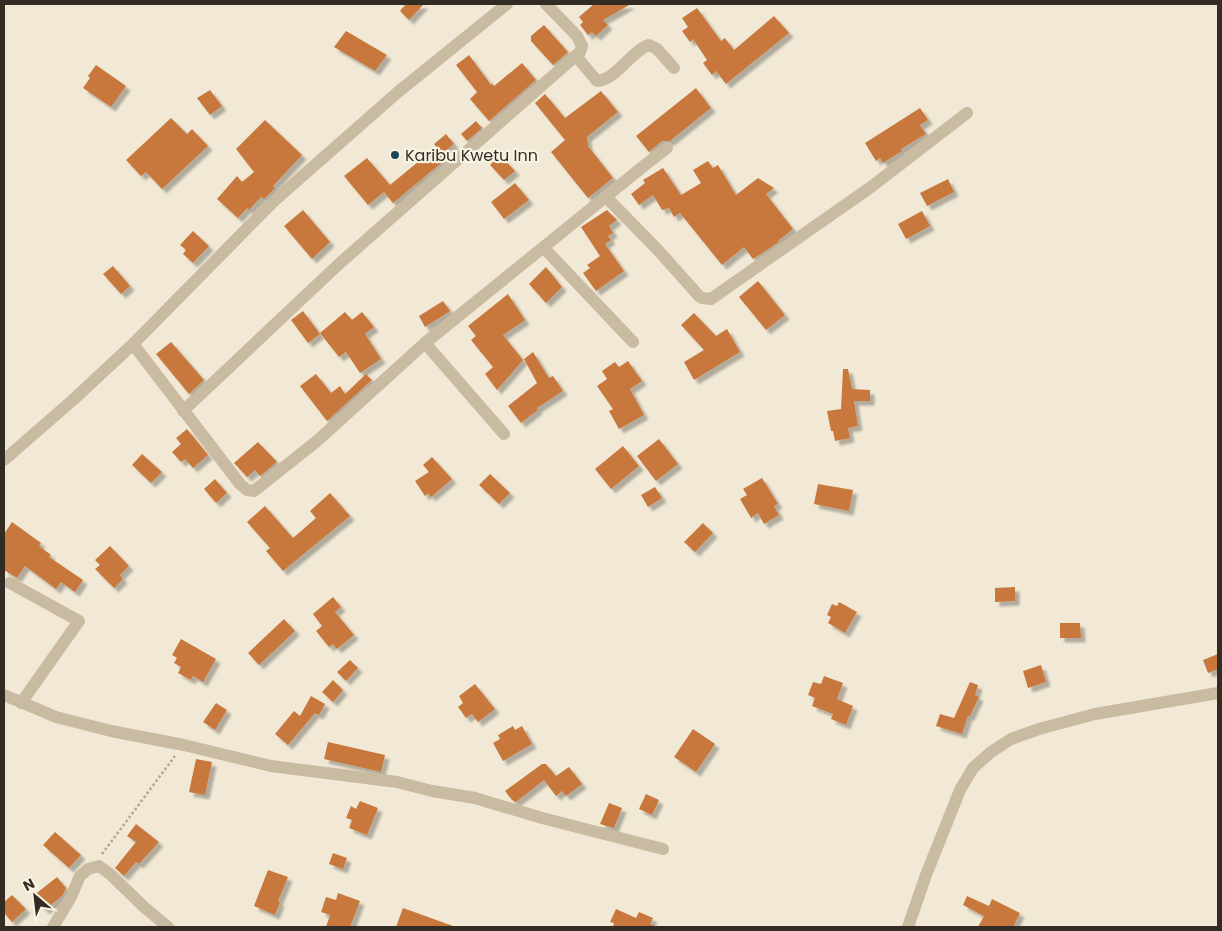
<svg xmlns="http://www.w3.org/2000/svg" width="1222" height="931" font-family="Poppins,sans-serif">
<defs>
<filter id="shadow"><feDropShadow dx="4.5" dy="4.5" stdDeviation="1" flood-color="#0004"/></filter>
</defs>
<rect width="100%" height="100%" fill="#f1e9d6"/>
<path fill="#c9783c" filter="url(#shadow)" d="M 406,4 L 424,4 L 409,20 L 400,11 Z
M 594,4 L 631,4 L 603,20 L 608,25 L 596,36 L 592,32 L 588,35 L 580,25 L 583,22 L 579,17 Z
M 697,8 L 721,41 L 725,38 L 734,50 L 774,16 L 789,33 L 726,84 L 716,71 L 712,75 L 703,63 L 707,60 L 693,39 L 690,42 L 682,31 L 688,27 L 682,18 Z
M 544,25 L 568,52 L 553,65 L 531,41 L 531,36 Z
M 346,31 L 387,55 L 375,71 L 334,47 Z
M 469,55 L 491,85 L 492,83 L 494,86 L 522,63 L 536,80 L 489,121 L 470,99 L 477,92 L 456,65 Z
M 96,65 L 126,86 L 111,107 L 83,88 L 90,78 L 88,76 Z
M 696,88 L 711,108 L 670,141 L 662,141 L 649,152 L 636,136 Z
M 210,90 L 222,106 L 210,115 L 197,98 Z
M 601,91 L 618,112 L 587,137 L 588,146 L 613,178 L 588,198 L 551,152 L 565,140 L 535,103 L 545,94 L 565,118 Z
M 920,108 L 928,120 L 920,125 L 926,134 L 901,149 L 902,151 L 883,163 L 880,158 L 876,161 L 865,143 Z
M 171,118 L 187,134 L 192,129 L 208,146 L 162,189 L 146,172 L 141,176 L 126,160 Z
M 265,120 L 302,155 L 273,186 L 275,188 L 264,199 L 261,197 L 249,210 L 247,208 L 238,218 L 217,199 L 237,176 L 242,182 L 254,172 L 236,149 Z
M 476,121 L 482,128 L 467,141 L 461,134 Z
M 446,134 L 454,144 L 442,154 L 434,144 Z
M 435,148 L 445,160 L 393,203 L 384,192 L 368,205 L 344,176 L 367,158 L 390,185 Z
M 500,155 L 515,171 L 504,180 L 490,165 Z
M 708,161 L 713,168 L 718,165 L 736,195 L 758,178 L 774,188 L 766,194 L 793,229 L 778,241 L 779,242 L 753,259 L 744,247 L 722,265 L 680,213 L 674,217 L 669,208 L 662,210 L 653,195 L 639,205 L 631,194 L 645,183 L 643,180 L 663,168 L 681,195 L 701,183 L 693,170 Z
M 948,179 L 954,192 L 927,206 L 920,193 Z
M 515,183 L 529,200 L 504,219 L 491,202 Z
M 303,210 L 330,242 L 312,259 L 284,226 Z
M 607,210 L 617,220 L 609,226 L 613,233 L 608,236 L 611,240 L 605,244 L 624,271 L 596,291 L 583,273 L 590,268 L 587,265 L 600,256 L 581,227 Z
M 922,211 L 930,226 L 906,239 L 898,224 Z
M 193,231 L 209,246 L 193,263 L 183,254 L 186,250 L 180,245 Z
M 113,266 L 130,286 L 121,294 L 103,274 Z
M 546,267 L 562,287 L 546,303 L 529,284 Z
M 758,281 L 785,315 L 766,330 L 739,297 Z
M 508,294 L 525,320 L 503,335 L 523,360 L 497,390 L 485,374 L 493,367 L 471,340 L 476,336 L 468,326 Z
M 443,301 L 450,311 L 425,327 L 419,316 Z
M 303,311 L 320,334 L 308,343 L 291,320 Z
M 345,312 L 352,320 L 362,312 L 374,327 L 365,334 L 381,359 L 360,373 L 346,352 L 339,357 L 320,333 Z
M 694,313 L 716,336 L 727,329 L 740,352 L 694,380 L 684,362 L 704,350 L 681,325 Z
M 171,342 L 204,380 L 189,394 L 156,354 Z
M 533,352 L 549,378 L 553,376 L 563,391 L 537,408 L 538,410 L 521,423 L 508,406 L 537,383 L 524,359 Z
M 628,361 L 642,381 L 630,389 L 644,415 L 619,429 L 609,411 L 613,409 L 597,386 L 607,379 L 602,371 L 615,362 L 619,367 Z
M 843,369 L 848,369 L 852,389 L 870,390 L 870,401 L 854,401 L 858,426 L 848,428 L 850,438 L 835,441 L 833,431 L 831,431 L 827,411 L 841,409 Z
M 316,374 L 331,393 L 340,386 L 345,394 L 366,374 L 372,380 L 327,421 L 300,386 Z
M 187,429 L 208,455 L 193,468 L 185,459 L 181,462 L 172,452 L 181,444 L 176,438 Z
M 659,439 L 678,464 L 656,481 L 637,456 Z
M 258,442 L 277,462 L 260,476 L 255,470 L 247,477 L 234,463 Z
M 623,446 L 639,466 L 611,489 L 595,469 Z
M 142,454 L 162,472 L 151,483 L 132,465 Z
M 432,457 L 452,479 L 431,497 L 428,493 L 425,496 L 415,481 L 429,472 L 423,465 Z
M 490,474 L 510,493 L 499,504 L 479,485 Z
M 762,478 L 778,504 L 774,506 L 779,515 L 764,524 L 758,513 L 751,518 L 740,499 L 747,495 L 743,489 Z
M 215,479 L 227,493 L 216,503 L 204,489 Z
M 818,484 L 853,490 L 849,511 L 814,504 Z
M 655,487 L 662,498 L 648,507 L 641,495 Z
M 330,493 L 350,516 L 283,571 L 266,551 L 270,548 L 247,522 L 265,506 L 293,538 L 316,518 L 310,511 Z
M 12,522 L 41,543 L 39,546 L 51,555 L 49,557 L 83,580 L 75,592 L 61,582 L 56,589 L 25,566 L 17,578 L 4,570 L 4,534 Z
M 703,523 L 713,533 L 695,552 L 684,542 Z
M 110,546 L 129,566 L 120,575 L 123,579 L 114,588 L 95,569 L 100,565 L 95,560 Z
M 1015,587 L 1015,601 L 995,602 L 995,588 Z
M 333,597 L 341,607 L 335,612 L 354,635 L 337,649 L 333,644 L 329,647 L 316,631 L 322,626 L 313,614 Z
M 839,602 L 857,612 L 845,633 L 828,623 L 831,617 L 827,615 L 832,604 L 837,606 Z
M 284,619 L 295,631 L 259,665 L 248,653 Z
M 1060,623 L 1080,623 L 1081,638 L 1060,638 Z
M 181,639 L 216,659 L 203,682 L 193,676 L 191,680 L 178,673 L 181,667 L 174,663 L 177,658 L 172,655 Z
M 1218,654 L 1218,669 L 1208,673 L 1203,660 Z
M 350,660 L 358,668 L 346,681 L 337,672 Z
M 1041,665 L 1046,682 L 1028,688 L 1023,671 Z
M 824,676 L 843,683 L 837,699 L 853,706 L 846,725 L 831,719 L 833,714 L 812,706 L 815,698 L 808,695 L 813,682 L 821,684 Z
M 333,680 L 343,690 L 333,702 L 322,692 Z
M 970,682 L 978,685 L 975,695 L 979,697 L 970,716 L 968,716 L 962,734 L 936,726 L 940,714 L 954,718 Z
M 475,684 L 495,709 L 478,722 L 472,714 L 466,718 L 458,707 L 463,703 L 459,696 Z
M 311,696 L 325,704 L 319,715 L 315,713 L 288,745 L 275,734 L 294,711 L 300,716 Z
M 216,703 L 227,710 L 215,730 L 203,722 Z
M 513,726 L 515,730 L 522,726 L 532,744 L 503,761 L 493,743 L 500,739 L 498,735 Z
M 693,729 L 715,744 L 696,772 L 674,757 Z
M 328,742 L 385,755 L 381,772 L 324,759 Z
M 196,759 L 212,762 L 205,795 L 189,792 Z
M 542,764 L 546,764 L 556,776 L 569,767 L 582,784 L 566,796 L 562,791 L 556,796 L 544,780 L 516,802 L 512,800 L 505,791 Z
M 646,794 L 659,800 L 652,815 L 639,809 Z
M 360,801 L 378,808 L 367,835 L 349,828 L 352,820 L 346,818 L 351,806 L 356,809 Z
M 609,803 L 622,808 L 614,828 L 600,824 Z
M 136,824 L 159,842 L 139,864 L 136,862 L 124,876 L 115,868 L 136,842 L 127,836 Z
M 55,832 L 81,855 L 69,868 L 43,845 Z
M 333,853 L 347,858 L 343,869 L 329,864 Z
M 268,870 L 288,877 L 278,901 L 280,902 L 275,915 L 254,906 Z
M 57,877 L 66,888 L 63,895 L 45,910 L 33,896 Z
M 338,893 L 360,901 L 350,927 L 326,927 L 330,915 L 321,912 L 326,897 L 336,900 Z
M 12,895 L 26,909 L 12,922 L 4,913 L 4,902 Z
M 967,896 L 989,906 L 992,899 L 1020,913 L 1013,927 L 978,927 L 984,916 L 963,905 Z
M 403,908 L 453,926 L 453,927 L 396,927 Z
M 616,909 L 636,918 L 639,912 L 653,918 L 650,924 L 657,927 L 613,927 L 614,923 L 610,922 Z"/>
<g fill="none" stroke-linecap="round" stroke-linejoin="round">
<path stroke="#b4a58c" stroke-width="2.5" stroke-dasharray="2.5 2.5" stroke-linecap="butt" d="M 102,854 L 175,756"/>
<path stroke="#c9bba2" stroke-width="12" d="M 576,56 L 597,81 C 616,80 631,51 649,45 L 657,49 L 674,68
M 606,197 L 657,249 L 699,296 L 702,298 L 711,299 L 871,187 L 967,113
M 544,248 L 633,342
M 425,343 L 504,434
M 133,344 L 240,484 L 247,490 L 254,491 L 317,441 L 425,343 L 645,165 L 667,148
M 183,411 L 340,263 L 580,52 L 582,46 L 577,36 L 546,4
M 4,460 L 74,399 L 133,344 L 274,201 L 398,92 L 507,4
M 10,583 L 79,621 L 21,703
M 4,695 L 56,717 L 111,731 L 184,745 L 271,766 L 397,782 L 432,791 L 475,798 L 542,818 L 663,849
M 53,927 L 71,897 L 80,876 L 88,869 L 99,866 L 110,874 L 144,907 L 168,927
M 908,927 L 926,875 L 960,790 L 973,768 L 991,752 L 1011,739 L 1039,729 L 1095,714 L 1218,693"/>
</g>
<circle fill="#1a4655" stroke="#f9f3e2" stroke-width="2" cx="395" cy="155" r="5"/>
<g text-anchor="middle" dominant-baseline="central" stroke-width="4.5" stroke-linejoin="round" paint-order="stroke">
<g font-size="16" fill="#332c25" stroke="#f9f3e2" text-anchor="start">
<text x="405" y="155">Karibu Kwetu Inn</text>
</g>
</g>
<rect width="1222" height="931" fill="none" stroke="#332c25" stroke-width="10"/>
<g transform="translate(35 896) rotate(332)" stroke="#f9f3e2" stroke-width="4" paint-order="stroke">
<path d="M0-4L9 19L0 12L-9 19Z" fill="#332c25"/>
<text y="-8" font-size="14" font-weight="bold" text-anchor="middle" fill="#332c25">N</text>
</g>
</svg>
